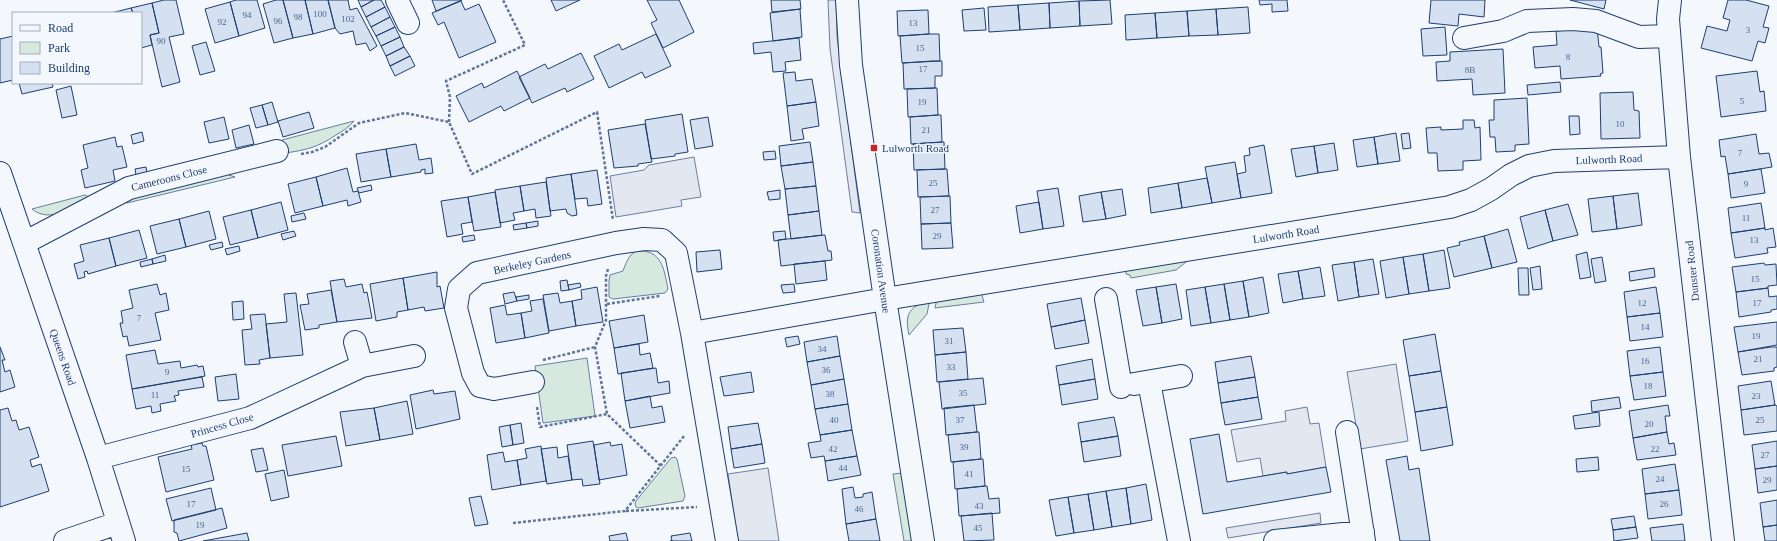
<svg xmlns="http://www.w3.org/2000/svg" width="1777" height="541" font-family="'Times New Roman',serif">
<rect width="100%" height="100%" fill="#f4f7fb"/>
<path fill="#d7e8df" stroke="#687fa3" d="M 354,121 C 349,127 343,131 336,135 C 318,147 307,150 285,153 L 282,140 Z
M 226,174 L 235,177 L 127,203 L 120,200 Z
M 85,195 L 91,198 C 74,207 50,224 32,209 Z
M 636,251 C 662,249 664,269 668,289 L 665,293 L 613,299 L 609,297 L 609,281 L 610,275 L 623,271 C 626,263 628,256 636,251 Z
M 1191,258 L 1176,270 L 1131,278 L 1130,275 L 1126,274 L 1126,270 Z
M 981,292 L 984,302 L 935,308 L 937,298 Z
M 930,299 L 927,314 L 909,335 C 904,312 910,308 930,299 Z
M 587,358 L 595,416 L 543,423 L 535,366 Z
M 675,457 L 677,459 L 685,496 L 683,501 L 638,508 L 636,507 L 635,504 L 636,501 L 671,458 Z
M 902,473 L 913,541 L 904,541 L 893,474 Z"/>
<path fill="#e3e8f0" stroke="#687fa3" d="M 828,0 L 836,0 L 837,37 L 860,213 L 852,212 L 830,49 Z
M 694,157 L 701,197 L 681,200 L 682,206 L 616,217 L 610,176 L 644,170 L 649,165 Z
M 1396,364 L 1408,441 L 1360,449 L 1347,372 Z
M 1307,407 L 1310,424 L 1319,423 L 1326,467 L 1287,474 L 1286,472 L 1263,476 L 1260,458 L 1237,462 L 1231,430 L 1286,421 L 1285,411 Z
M 768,468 L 779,541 L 738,541 L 728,474 Z
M 1320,513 L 1321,523 L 1228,538 L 1226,528 Z"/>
<path fill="#d5e0f0" stroke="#1d3f73" d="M 164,0 L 176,0 L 184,34 L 169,37 L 180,82 L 162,87 L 150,35 L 159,33 L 152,3 Z
M 236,0 L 257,0 L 265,28 L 239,36 L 230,2 Z
M 276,0 L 283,0 L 293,38 L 274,43 L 263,4 Z
M 283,0 L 305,0 L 313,34 L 293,38 Z
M 305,0 L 328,0 L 335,28 L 313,34 Z
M 328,0 L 348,0 L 350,10 L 357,8 L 377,46 L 370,51 L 366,43 L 356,45 L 353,31 L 340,34 L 335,28 Z
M 358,0 L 374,0 L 361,7 Z
M 374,0 L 381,0 L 385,7 L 366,17 L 361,7 Z
M 432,0 L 462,0 L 436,11 Z
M 551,0 L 580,0 L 556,11 Z
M 647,0 L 679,0 L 694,32 L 663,48 L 651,23 L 657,20 Z
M 771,0 L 800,0 L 801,9 L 772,12 Z
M 1110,0 L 1112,24 L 1080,26 L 1079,1 Z
M 1259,0 L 1287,0 L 1288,11 L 1272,12 L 1272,4 L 1260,5 Z
M 1431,0 L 1485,0 L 1484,17 L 1459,14 L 1458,26 L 1429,23 Z
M 1570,0 L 1606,0 L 1604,9 Z
M 1728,0 L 1746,0 L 1769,6 L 1763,27 L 1769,28 L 1765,43 L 1758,41 L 1752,61 L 1701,48 L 1707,26 L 1727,31 L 1730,20 L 1723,18 Z
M 461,1 L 465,10 L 479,4 L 496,42 L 459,58 L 444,22 L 438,25 L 432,13 Z
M 1079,1 L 1080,26 L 1050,28 L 1049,3 Z
M 230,2 L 239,36 L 215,43 L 205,9 Z
M 152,3 L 159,33 L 150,35 L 152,45 L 141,48 L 141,13 L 133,13 L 131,8 Z
M 1049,3 L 1050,28 L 1020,30 L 1018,5 Z
M 1018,5 L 1020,30 L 989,32 L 988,7 Z
M 385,7 L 390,17 L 371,27 L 366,17 Z
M 1248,7 L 1250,33 L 1218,35 L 1216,9 Z
M 131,8 L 133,13 L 111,13 Z
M 984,8 L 986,30 L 964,31 L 962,10 Z
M 800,9 L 802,37 L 773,41 L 770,13 Z
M 1216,9 L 1218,35 L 1189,36 L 1187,11 Z
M 928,10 L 929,34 L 898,36 L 897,11 Z
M 1187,11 L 1189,36 L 1157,38 L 1155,13 Z
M 1155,13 L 1157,38 L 1126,40 L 1125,15 Z
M 390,17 L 395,27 L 376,36 L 371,27 Z
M 395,27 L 400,37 L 381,46 L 376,36 Z
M 1445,27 L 1447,55 L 1423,56 L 1421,29 Z
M 1597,27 L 1599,47 L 1601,47 L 1603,73 L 1600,74 L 1601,76 L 1561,79 L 1560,66 L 1535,68 L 1533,47 L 1557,45 L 1556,31 Z
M 656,34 L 671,66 L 645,78 L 642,72 L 609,88 L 594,56 L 619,44 L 622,50 Z
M 929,34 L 939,34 L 940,61 L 902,63 L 900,36 Z
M 13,36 L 13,80 L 0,83 L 0,39 Z
M 400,37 L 404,47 L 386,56 L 381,46 Z
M 799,38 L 801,60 L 785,62 L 786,71 L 773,72 L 771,52 L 754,54 L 753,43 Z
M 206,42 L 215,71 L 200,75 L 192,46 Z
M 404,47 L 410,56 L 390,66 L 386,56 Z
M 1503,49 L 1505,93 L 1473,95 L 1472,79 L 1437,81 L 1436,62 L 1450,61 L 1450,52 Z
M 581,53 L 594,79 L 567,92 L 565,88 L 532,103 L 519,77 L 545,64 L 548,69 Z
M 410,56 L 415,66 L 395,76 L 390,66 Z
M 932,61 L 942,61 L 942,76 L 935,76 L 935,88 L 904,89 L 903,63 Z
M 517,71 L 530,98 L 504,111 L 501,106 L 469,122 L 456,96 L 482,83 L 484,88 Z
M 1757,71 L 1760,92 L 1764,91 L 1766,111 L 1721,117 L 1716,76 Z
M 795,72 L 796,81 L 812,79 L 816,102 L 787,106 L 783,73 Z
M 1560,82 L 1561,92 L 1528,95 L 1527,85 Z
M 19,83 L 52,83 L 53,87 L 22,94 Z
M 71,86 L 77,115 L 62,118 L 56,90 Z
M 935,88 L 937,88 L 938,115 L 908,117 L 907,89 Z
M 1633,92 L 1634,110 L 1639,111 L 1640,138 L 1601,139 L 1600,93 Z
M 1527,98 L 1529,144 L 1515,145 L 1515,151 L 1496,152 L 1495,137 L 1490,137 L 1489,120 L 1494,120 L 1494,100 Z
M 272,102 L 278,122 L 268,125 L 262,105 Z
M 816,102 L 819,126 L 802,129 L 804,139 L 791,141 L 787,106 Z
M 262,105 L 268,125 L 256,128 L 250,108 Z
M 309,112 L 314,128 L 283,137 L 278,121 Z
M 682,114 L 688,152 L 675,154 L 675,156 L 651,159 L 645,120 Z
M 938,115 L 941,115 L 942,142 L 911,144 L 910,117 Z
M 1569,116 L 1579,116 L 1580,134 L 1570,135 Z
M 224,117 L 229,139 L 209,143 L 204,122 Z
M 708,117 L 713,146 L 695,149 L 690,120 Z
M 1463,120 L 1474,120 L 1475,128 L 1480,127 L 1481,160 L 1463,161 L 1463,170 L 1438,171 L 1437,153 L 1428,153 L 1426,128 L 1441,127 L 1441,130 L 1463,129 Z
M 645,124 L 652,162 L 638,164 L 638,166 L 614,168 L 608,130 Z
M 249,125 L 254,144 L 236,148 L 232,130 Z
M 142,132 L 144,141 L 133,144 L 131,135 Z
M 1396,133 L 1400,161 L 1378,164 L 1374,137 Z
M 1409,133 L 1411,148 L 1403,149 L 1401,134 Z
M 1756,134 L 1759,154 L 1769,153 L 1772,167 L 1728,174 L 1725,156 L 1721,157 L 1719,140 Z
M 115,137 L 117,147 L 122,146 L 127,167 L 113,170 L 115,181 L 85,188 L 81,170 L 88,168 L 83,145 Z
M 1374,137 L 1378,164 L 1357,167 L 1353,140 Z
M 810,142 L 813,162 L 781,166 L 779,146 Z
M 942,142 L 944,142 L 945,169 L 914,170 L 913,144 Z
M 1334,143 L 1338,170 L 1318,173 L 1314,146 Z
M 416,144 L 419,160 L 431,158 L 433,173 L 425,174 L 425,169 L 421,170 L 421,172 L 391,177 L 386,149 Z
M 1264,145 L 1272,193 L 1241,198 L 1237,174 L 1246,172 L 1244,156 L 1250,155 L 1249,148 Z
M 1314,146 L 1318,173 L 1296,177 L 1291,149 Z
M 386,149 L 391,177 L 361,182 L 356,154 Z
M 775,151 L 776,159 L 764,160 L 763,152 Z
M 813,162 L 816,186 L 785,189 L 781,166 Z
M 1235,162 L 1241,198 L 1212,203 L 1205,167 Z
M 146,167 L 147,173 L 136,175 L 135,169 Z
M 347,168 L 353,192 L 358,191 L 361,202 L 348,206 L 347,200 L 323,206 L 316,177 Z
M 945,169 L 947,169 L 949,196 L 918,197 L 917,170 Z
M 1761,169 L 1765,193 L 1731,198 L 1728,174 Z
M 597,170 L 602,204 L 588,206 L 587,198 L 575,199 L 571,174 Z
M 571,174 L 577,215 L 572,216 L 567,213 L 566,209 L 550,211 L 546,178 Z
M 316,177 L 323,206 L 295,213 L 288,184 Z
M 1207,178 L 1212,203 L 1182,208 L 1178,183 Z
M 546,182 L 551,216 L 536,218 L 535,209 L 524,211 L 520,186 Z
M 1178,183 L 1182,208 L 1151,213 L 1148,188 Z
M 371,185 L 372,190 L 359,193 L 357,188 Z
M 520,186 L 524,211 L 513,213 L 515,220 L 500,223 L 495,190 Z
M 816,186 L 819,211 L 788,215 L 785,189 Z
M 1058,188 L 1064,226 L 1043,229 L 1037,191 Z
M 1122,189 L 1126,215 L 1106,219 L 1101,192 Z
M 780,190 L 780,199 L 769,200 L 767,192 Z
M 495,192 L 501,227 L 474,231 L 468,197 Z
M 1101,192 L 1106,219 L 1083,222 L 1079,196 Z
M 1638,193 L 1642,225 L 1617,229 L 1613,196 Z
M 949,196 L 950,196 L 951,223 L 921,224 L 920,197 Z
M 1613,196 L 1617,229 L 1592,232 L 1588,199 Z
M 468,197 L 472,222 L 461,224 L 463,234 L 447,237 L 441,201 Z
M 281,202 L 288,230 L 258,238 L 251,210 Z
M 1039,202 L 1043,229 L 1020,233 L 1016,206 Z
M 1761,203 L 1765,228 L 1731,233 L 1728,208 Z
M 1568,204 L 1578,235 L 1553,241 L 1545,210 Z
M 251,210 L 258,238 L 230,245 L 223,217 Z
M 1545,210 L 1553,241 L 1528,249 L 1520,217 Z
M 209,211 L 216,239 L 186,247 L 179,219 Z
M 819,211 L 822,235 L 791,239 L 788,215 Z
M 304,213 L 306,219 L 292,222 L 291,216 Z
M 179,219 L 186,247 L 157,254 L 150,226 Z
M 538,221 L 538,226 L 527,228 L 526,223 Z
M 526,223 L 527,228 L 514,230 L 513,225 Z
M 951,223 L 953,248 L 922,249 L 921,224 Z
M 1765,228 L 1765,230 L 1773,228 L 1776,247 L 1767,248 L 1768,253 L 1735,258 L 1731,233 Z
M 1508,229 L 1517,262 L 1492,268 L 1484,236 Z
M 139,230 L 147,258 L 116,266 L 109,238 Z
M 294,231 L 296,236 L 283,240 L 281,234 Z
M 785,231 L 786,239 L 774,241 L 773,232 Z
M 474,235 L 475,240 L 463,242 L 462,237 Z
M 825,235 L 828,251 L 831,251 L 832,260 L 781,266 L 778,240 Z
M 1484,236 L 1492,268 L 1454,277 L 1447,248 L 1460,245 L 1459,242 Z
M 109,238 L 116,266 L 88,274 L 87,271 L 84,272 L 85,277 L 78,279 L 74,264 L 84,261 L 80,245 Z
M 222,242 L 223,247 L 211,250 L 209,245 Z
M 239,246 L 240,251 L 227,255 L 225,249 Z
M 720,250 L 722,269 L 697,272 L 696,252 Z
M 1444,250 L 1450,288 L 1429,291 L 1423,254 Z
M 1587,252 L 1591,277 L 1580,279 L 1576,255 Z
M 1423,254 L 1429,291 L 1409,294 L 1403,257 Z
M 165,255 L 166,261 L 153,264 L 152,259 Z
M 1403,257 L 1409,294 L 1386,298 L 1380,261 Z
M 1602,257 L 1606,281 L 1595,283 L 1591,259 Z
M 152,259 L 153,264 L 141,267 L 140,262 Z
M 1373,259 L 1379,294 L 1359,297 L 1354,262 Z
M 825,261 L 827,280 L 796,284 L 794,264 Z
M 1354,262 L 1359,297 L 1338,301 L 1332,265 Z
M 1764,263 L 1765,265 L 1776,264 L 1777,285 L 1768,286 L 1768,288 L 1736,292 L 1732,267 Z
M 1540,266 L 1542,289 L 1533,290 L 1530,268 Z
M 1320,267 L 1325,296 L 1303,299 L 1298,271 Z
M 1518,268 L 1528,268 L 1529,295 L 1519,295 Z
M 1654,268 L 1655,277 L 1630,281 L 1629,272 Z
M 1298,271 L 1303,299 L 1283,303 L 1278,274 Z
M 437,272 L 437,287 L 440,286 L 444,308 L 425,311 L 424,307 L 408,310 L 403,278 Z
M 1263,277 L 1269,313 L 1249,317 L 1243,281 Z
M 403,278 L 408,310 L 397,312 L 397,317 L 376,321 L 370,284 Z
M 344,279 L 346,287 L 362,284 L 364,293 L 367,292 L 372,318 L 337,322 L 330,281 Z
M 567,280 L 569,290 L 561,291 L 560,281 Z
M 1243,281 L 1249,317 L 1230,320 L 1224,284 Z
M 580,283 L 581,287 L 569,290 L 568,285 Z
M 157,284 L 160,295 L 166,293 L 169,310 L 155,313 L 161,340 L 129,346 L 127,336 L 123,337 L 120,323 L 123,323 L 121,311 L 133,308 L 129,290 Z
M 794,284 L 795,292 L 783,293 L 781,285 Z
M 1176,284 L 1182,319 L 1162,323 L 1156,287 Z
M 1224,284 L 1230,320 L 1211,323 L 1205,287 Z
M 597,287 L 603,322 L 576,326 L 572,301 L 582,299 L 581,290 Z
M 1156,287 L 1162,323 L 1143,326 L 1136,290 Z
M 1205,287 L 1211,323 L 1191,326 L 1186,290 Z
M 1656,287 L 1660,313 L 1627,317 L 1624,292 Z
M 1768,288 L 1769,297 L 1777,296 L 1777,309 L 1771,310 L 1771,312 L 1739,317 L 1736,292 Z
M 331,290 L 337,322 L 319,325 L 319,328 L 305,330 L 300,305 L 309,304 L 307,294 Z
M 514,292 L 517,301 L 505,304 L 503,294 Z
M 296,293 L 303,355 L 270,358 L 266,324 L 287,322 L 284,294 Z
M 558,293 L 560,303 L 572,301 L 576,326 L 549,331 L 543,295 Z
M 529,295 L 529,299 L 517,301 L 516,297 Z
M 1081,298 L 1085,320 L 1051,327 L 1047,304 Z
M 543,299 L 549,333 L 525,338 L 521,313 L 532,311 L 530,301 Z
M 243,301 L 244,319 L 233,320 L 232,302 Z
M 505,305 L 507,315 L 521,313 L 525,338 L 496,343 L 490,308 Z
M 1660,313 L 1663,337 L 1630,341 L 1627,317 Z
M 265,314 L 270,358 L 259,360 L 260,364 L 245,365 L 242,330 L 252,329 L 250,315 Z
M 644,315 L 648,342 L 614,348 L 609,321 Z
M 1085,320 L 1089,343 L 1055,349 L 1051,327 Z
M 1777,322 L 1777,345 L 1738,352 L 1734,327 Z
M 963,328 L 966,352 L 935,355 L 933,330 Z
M 1435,334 L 1441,371 L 1409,376 L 1403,340 Z
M 798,336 L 800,344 L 787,347 L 785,338 Z
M 837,336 L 840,356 L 807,362 L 804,342 Z
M 639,344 L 640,355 L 650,353 L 653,368 L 618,374 L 614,348 Z
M 0,347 L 5,360 L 2,360 L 5,372 L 10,370 L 15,387 L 0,392 Z
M 1660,347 L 1663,372 L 1630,376 L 1627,351 Z
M 1771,347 L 1777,347 L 1777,367 L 1774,368 L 1774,371 L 1742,375 L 1738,352 Z
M 155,350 L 158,364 L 180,361 L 181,368 L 197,365 L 198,367 L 203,366 L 205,376 L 132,389 L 126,355 Z
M 966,352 L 968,379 L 937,382 L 935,355 Z
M 840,356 L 844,379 L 811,385 L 807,362 Z
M 1251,356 L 1255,377 L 1218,383 L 1215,362 Z
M 1092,359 L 1095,379 L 1059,385 L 1056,366 Z
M 656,368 L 658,383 L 669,381 L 670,393 L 625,401 L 621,373 Z
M 1441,371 L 1447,407 L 1415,412 L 1409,376 Z
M 751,372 L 754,392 L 724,396 L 720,377 Z
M 1663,372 L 1666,396 L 1634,400 L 1630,376 Z
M 236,374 L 239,399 L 218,401 L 215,377 Z
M 202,377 L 204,387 L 178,391 L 179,395 L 174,396 L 176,401 L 160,404 L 161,411 L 152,413 L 151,406 L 136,409 L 132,389 Z
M 1255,377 L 1258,397 L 1221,403 L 1218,383 Z
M 983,378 L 986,404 L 942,409 L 939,382 Z
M 844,379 L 848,404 L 815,409 L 811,385 Z
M 1095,379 L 1098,399 L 1062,405 L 1059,385 Z
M 1771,381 L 1775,405 L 1741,410 L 1738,386 Z
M 433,390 L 434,394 L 455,391 L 460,419 L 416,429 L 410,395 Z
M 650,396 L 652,408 L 662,406 L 665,422 L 630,428 L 625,401 Z
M 1258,397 L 1262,419 L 1225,425 L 1221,403 Z
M 1619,397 L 1621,408 L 1592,412 L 1591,401 Z
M 407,401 L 413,434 L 380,440 L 374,408 Z
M 848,404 L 852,430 L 820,435 L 815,409 Z
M 974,405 L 977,432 L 946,435 L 944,408 Z
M 1668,405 L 1670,416 L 1665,416 L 1667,432 L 1633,438 L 1629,411 Z
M 1775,405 L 1777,406 L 1777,431 L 1744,435 L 1741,410 Z
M 1447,407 L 1453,445 L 1421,451 L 1415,412 Z
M 8,408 L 12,421 L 16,420 L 19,430 L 29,427 L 39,457 L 30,460 L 32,467 L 41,464 L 49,491 L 0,507 L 0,410 Z
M 374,408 L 380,440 L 346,446 L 340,412 Z
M 1599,412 L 1600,426 L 1575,429 L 1573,416 Z
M 1114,417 L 1118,436 L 1081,442 L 1078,423 Z
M 521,423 L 524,443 L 513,445 L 510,425 Z
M 758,423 L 762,444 L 731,449 L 728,427 Z
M 510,425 L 513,445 L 502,447 L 499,427 Z
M 852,430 L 857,456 L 825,461 L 824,456 L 811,458 L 808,443 L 821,441 L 820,435 Z
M 977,432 L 979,432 L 981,459 L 951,462 L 948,435 Z
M 1667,432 L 1669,444 L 1674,443 L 1676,455 L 1637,460 L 1633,438 Z
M 1219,434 L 1227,482 L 1287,472 L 1287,474 L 1326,467 L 1331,492 L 1203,514 L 1190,439 Z
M 336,436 L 342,466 L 288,476 L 282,445 Z
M 1118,436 L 1121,456 L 1084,462 L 1081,442 Z
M 593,441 L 600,484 L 583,486 L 582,479 L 572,480 L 567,445 Z
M 1777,441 L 1777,466 L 1755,469 L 1752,445 Z
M 610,442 L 611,446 L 622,444 L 627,475 L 599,480 L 594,445 Z
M 202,443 L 203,446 L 206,446 L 214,480 L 166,492 L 158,457 L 192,449 L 191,445 Z
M 762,444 L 765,463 L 734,468 L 731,449 Z
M 541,446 L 546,481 L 521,485 L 517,460 L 527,458 L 525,449 Z
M 557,447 L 558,458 L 568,456 L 572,480 L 547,484 L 541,449 Z
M 263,448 L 268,470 L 256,472 L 251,450 Z
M 503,452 L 505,462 L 517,460 L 521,485 L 492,490 L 487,455 Z
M 857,456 L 861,475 L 828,481 L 825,461 Z
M 1407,456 L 1409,470 L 1419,468 L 1430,541 L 1400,541 L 1386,460 Z
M 1598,457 L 1599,470 L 1577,472 L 1576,459 Z
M 981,459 L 983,459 L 985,486 L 955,489 L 953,462 Z
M 1675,464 L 1679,490 L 1645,494 L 1642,469 Z
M 1777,466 L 1777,490 L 1758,493 L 1755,469 Z
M 284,470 L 289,497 L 271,501 L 265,474 Z
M 1146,484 L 1152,520 L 1131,524 L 1126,488 Z
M 985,486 L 987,486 L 989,499 L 999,498 L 1000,513 L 959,516 L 957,489 Z
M 853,487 L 855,498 L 863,497 L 863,494 L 872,492 L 876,519 L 846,524 L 842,489 Z
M 211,488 L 216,510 L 172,521 L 166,499 Z
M 1126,488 L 1131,524 L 1112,527 L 1106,491 Z
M 1679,490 L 1682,515 L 1648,519 L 1645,494 Z
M 1106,491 L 1112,527 L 1094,530 L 1088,494 Z
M 1088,494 L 1094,530 L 1074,533 L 1068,497 Z
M 481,496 L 488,524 L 475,526 L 469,498 Z
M 1068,497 L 1074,533 L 1056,536 L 1049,500 Z
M 1777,500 L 1777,525 L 1763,527 L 1760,503 Z
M 222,508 L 227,528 L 179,541 L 177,533 L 174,532 L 174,520 Z
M 992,513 L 994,540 L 964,541 L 961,516 Z
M 1634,516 L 1636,527 L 1613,530 L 1611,519 Z
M 876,519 L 880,541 L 849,541 L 846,524 Z
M 1683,524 L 1685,541 L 1652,541 L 1650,528 Z
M 1777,525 L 1777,541 L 1765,541 L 1763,527 Z
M 1636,527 L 1638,538 L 1614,541 L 1613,530 Z
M 247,533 L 249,541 L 203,541 Z
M 626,533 L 628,541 L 610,541 L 609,536 Z
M 690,533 L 692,541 L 670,541 L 672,541 L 671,536 Z"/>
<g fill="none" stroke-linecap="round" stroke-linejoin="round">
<g stroke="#1d3f73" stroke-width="24">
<path id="minor" d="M 397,0 L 408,23
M 847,0 L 851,65 L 885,299 L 923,541
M 1670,0 L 1668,19 L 1679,157 L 1723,541
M 1464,38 L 1503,31 L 1527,21 L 1573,19 L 1596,21 L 1639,37 L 1669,36
M 0,173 L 98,458 L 124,541
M 24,243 L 129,188 L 277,151
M 1106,299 L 1121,387
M 692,333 L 885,299 L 1450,207 L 1471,200 L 1491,189 L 1511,175 L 1529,166 L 1554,161 L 1679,157
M 355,342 L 362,366
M 533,382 L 494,389 L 480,386 L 473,373 L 456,308 L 459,289 L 477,273 L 616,243 L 644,239 L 662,240 L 676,253 L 692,333 L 727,541
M 1149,382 L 1179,541
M 1134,384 L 1181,376
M 1347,432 L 1364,541
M 98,458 L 250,418 L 362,366 L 414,356
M 65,541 L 118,523
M 1275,541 L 1363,532"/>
</g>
<path stroke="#5e769c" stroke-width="2.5" stroke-dasharray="3 2" stroke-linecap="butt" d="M 449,122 L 450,97 L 446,81 L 525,45 L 503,0
M 301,154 L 312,152 L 325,147 L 359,123 L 405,113 L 449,122 L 472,174 L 597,112 L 613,220
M 608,269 L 606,276 L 606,320 L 595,347 L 607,414 L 661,466
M 607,304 L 660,296
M 543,360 L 595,347
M 537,407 L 540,427 L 607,414
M 626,511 L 697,507
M 513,523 L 625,511 L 684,436"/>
<use href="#minor" stroke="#f4f7fb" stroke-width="22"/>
</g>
<rect fill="#c62828" stroke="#f4f7fb" stroke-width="1.5" x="870" y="144" width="8" height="8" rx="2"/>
<g text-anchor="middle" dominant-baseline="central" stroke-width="3" stroke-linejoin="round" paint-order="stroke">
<g font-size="9" fill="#4b6792">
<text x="320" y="14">100</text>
<text x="247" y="15">94</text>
<text x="298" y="17">98</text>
<text x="348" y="19">102</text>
<text x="278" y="21">96</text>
<text x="222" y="22">92</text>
<text x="913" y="23">13</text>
<text x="1748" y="30">3</text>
<text x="161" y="41">90</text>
<text x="920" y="48">15</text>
<text x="1568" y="57">8</text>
<text x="923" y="69">17</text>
<text x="1470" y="70">8B</text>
<text x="1742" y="101">5</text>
<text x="922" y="102">19</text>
<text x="1620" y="124">10</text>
<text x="926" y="130">21</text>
<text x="1740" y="153">7</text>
<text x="933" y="183">25</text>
<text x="1746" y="184">9</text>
<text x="935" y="210">27</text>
<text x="1746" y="218">11</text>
<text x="937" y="236">29</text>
<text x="1754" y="240">13</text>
<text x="1755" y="279">15</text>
<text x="1642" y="303">12</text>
<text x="1757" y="303">17</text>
<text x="139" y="318">7</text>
<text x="1645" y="327">14</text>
<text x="1756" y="336">19</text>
<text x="949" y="341">31</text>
<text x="822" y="349">34</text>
<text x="1758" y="359">21</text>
<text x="1645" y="361">16</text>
<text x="951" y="367">33</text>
<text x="826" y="370">36</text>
<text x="167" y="372">9</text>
<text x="1648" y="386">18</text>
<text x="963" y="393">35</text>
<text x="830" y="394">38</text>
<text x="155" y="395">11</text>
<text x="1756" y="396">23</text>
<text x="834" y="420">40</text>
<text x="960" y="420">37</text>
<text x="1760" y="420">25</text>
<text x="1649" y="424">20</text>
<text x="964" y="447">39</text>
<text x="833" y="449">42</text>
<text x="1655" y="449">22</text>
<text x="1765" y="455">27</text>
<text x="843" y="468">44</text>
<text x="186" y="469">15</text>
<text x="969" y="474">41</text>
<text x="1660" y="479">24</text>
<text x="1767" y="480">29</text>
<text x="191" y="504">17</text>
<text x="1664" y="504">26</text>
<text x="979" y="506">43</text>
<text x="859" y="509">46</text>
<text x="200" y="525">19</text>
<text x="978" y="528">45</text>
</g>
<g font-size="11" fill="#1d3f73" stroke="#f4f7fb" text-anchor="start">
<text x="882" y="148">Lulworth Road</text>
</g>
<g font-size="11" fill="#1d3f73" stroke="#f4f7fb">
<text transform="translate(1609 159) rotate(-2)">Lulworth Road</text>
<text transform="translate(169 178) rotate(-14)">Cameroons Close</text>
<text transform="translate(1286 234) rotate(-9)">Lulworth Road</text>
<text transform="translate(532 262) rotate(-12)">Berkeley Gardens</text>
<text transform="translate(881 271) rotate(82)">Coronation Avenue</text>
<text transform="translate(1692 271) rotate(-96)">Dunster Road</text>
<text transform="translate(63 357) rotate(71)">Queens Road</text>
<text transform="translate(222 425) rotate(-16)">Princess Close</text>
</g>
</g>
<rect x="12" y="12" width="130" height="72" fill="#f4f7fb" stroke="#9eadc5"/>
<rect x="20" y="25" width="20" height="6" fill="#f4f7fb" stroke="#9eadc5"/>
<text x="48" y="32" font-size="12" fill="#1d3f73">Road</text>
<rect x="20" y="42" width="20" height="12" fill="#d7e8df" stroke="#9eadc5"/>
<text x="48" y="52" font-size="12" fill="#1d3f73">Park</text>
<rect x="20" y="62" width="20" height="12" fill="#d5e0f0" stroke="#9eadc5"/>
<text x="48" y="72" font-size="12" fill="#1d3f73">Building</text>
</svg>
